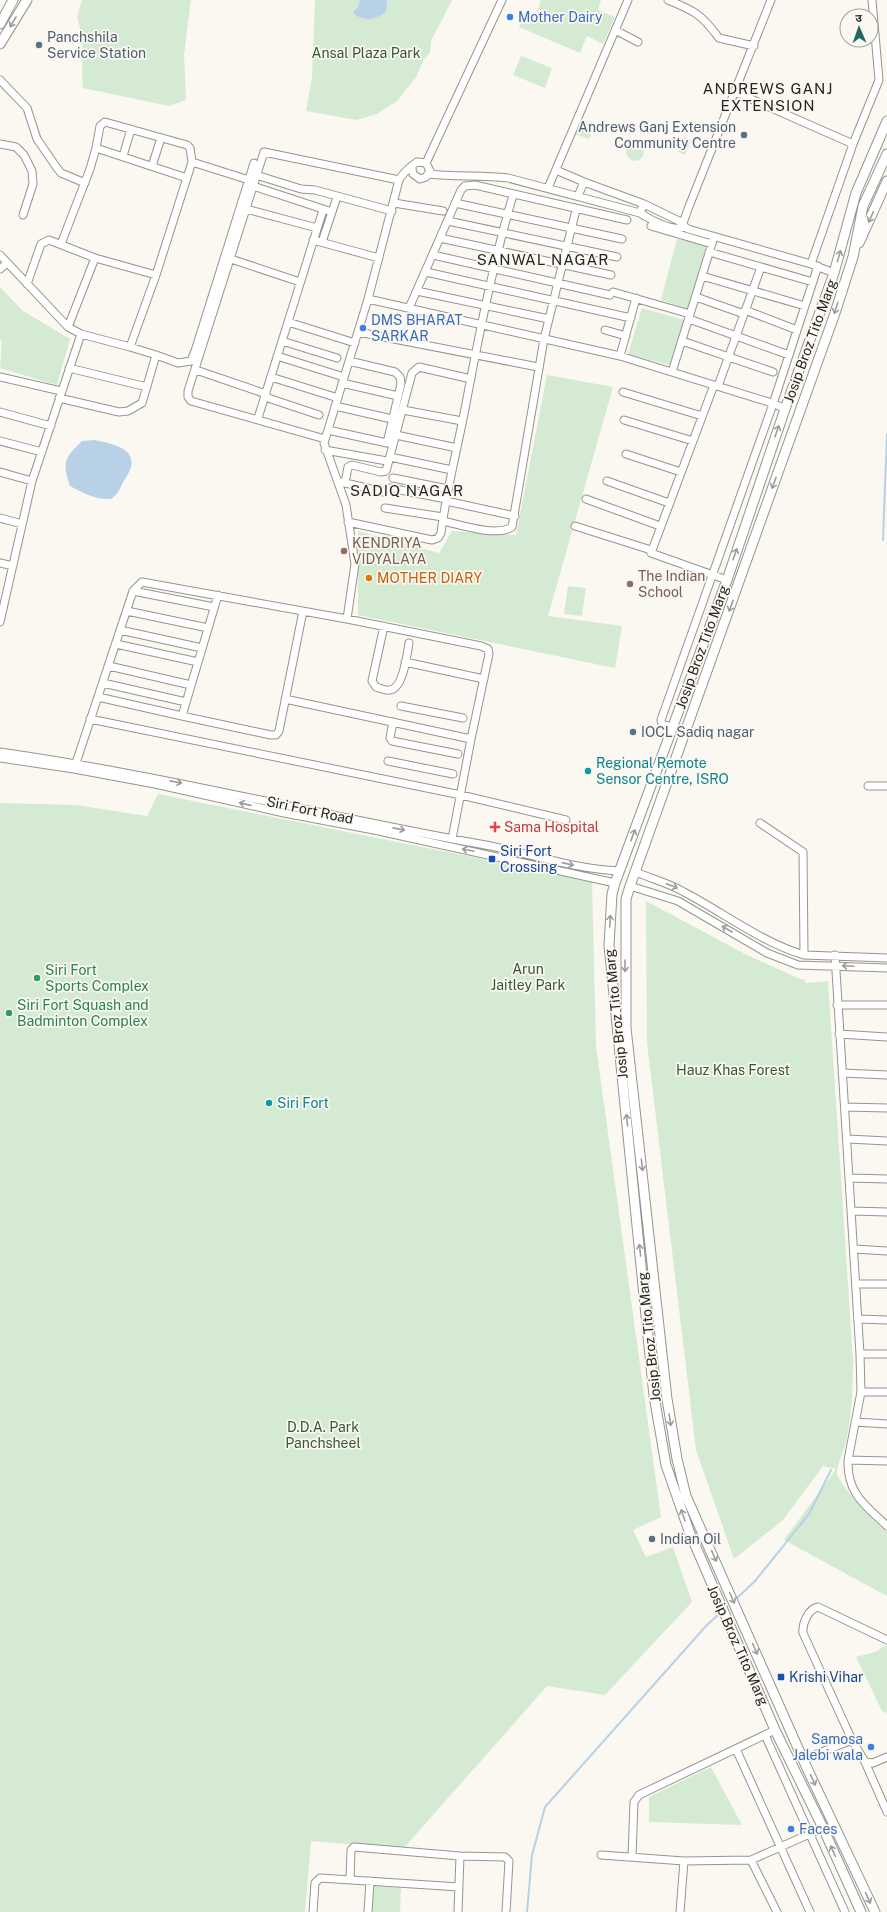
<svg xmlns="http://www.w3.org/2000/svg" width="887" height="1912" font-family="'Public Sans','Noto Sans Devanagari',sans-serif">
<rect width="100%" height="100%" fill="#faf8f0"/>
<path fill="#d5ead3" d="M 82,0 L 191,0 L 184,55 L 186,100 L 169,106 L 83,88 L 82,77 L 83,39 L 77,17 Z
M 315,0 L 452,0 L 431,41 L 430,53 L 424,59 L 416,77 L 397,101 L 377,114 L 356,120 L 306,111 L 312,77 Z
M 541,0 L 601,0 L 598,10 L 615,17 L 603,44 L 587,36 L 580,53 L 519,27 L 525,12 L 536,16 Z
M 521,56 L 552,68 L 545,88 L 513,75 Z
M 581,121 L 594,125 L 589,139 L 575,134 Z
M 684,137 L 691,140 L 685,155 L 678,152 Z
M626 152a9 9 0 1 1 18 0a9 9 0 1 1-18 0Z
M 677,239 L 706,245 L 691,310 L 661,300 Z
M 0,287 L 23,311 L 70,339 L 57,385 L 0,368 L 2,341 L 0,340 Z
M 642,308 L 684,320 L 670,365 L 628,354 Z
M 547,375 L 613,387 L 548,616 L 622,626 L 615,668 L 358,615 L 358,531 L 439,553 L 452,531 L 516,535 Z
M 568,586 L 586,588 L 582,616 L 564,614 Z
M 158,794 L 592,881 L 596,1046 L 661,1517 L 633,1530 L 646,1557 L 673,1547 L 692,1602 L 605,1695 L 547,1686 L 403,1849 L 311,1841 L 305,1912 L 0,1912 L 0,803 L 76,805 L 147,816 Z
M 646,901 L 747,955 L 800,979 L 805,980 L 805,983 L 828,981 L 853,1360 C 853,1388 852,1415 846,1442 C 844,1450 836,1468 837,1474 C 842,1488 875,1524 887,1532 L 887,1596 L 784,1540 L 836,1469 L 823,1466 L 783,1520 L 734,1559 L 696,1450 L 647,1043 Z
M 887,1645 L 887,1713 L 882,1711 L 856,1657 L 875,1652 Z
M 711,1767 L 742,1825 L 649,1822 L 649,1797 Z
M 373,1886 L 401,1888 L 400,1912 L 372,1912 Z"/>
<path fill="#b8d1e7" d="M 360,0 L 387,0 L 386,12 C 375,20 364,22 353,13 L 358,7 Z
M 95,440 C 118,445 144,451 125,479 C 119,488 121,492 111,499 C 96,500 83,493 70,486 C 62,462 64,459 82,441 Z"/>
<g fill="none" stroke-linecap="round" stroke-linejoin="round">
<path stroke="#b8d1e7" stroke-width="2" d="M 883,540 L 887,434
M 736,1599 L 755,1581 L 809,1514 L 831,1470
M 527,1912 L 532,1855 L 545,1807 L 706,1626 L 720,1613"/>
<g stroke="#97948d" stroke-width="9">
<path id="minor" d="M 668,0 C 695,11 701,14 719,38 L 754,46
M 615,30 L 638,42
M 0,80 L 27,108 L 37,139 L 57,168 L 61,173 L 85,183
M 735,92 L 853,144
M 0,144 L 16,147 L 24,155 L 32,171 L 33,184 L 23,215
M 123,156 L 131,129
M 192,162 L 249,180
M 426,163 L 502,0
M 152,166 L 161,138
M 556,170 L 584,182
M 429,174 C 455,177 482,175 508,178 L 640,213 C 651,220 671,232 685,227 L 683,223 L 688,209 L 771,0
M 256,175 L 301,189 L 315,190 L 392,211
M 253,186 L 332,212
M 548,188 L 628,0
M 578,196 L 584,182 L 644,204 L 640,213
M 394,203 L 443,211
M 455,203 L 622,239
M 644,204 L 683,223
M 246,209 L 317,228
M 448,221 L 617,257
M 651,226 L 712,244
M 685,227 L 688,229 L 811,264 L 834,273
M 440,238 L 611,275
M 313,240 L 379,258
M 322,242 L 337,197
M 61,244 L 90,169 L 96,148 L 187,178
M 709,252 L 813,282
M 0,255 L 68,327 L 81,334 L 32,481 L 0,622
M 433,255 L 610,295
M 95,258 L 156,275
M 231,259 L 300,282
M 811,264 L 853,144 L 879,80 L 872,0
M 0,269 L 7,263
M 426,272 L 631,318
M 702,276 L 805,306
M 27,284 L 41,244 L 49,240 L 95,258 L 68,327
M 417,291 L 549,319
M 613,292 L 690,314
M 696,297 L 744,314
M 368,299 L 620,356 L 775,404 L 785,409
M 409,308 L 461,190 L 465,186 L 475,185 L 627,220
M 745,310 L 797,330
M 689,319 L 789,355
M 288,322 L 355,343
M 605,330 L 626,336
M 358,332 L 538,367
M 81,334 L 130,347 L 156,275 L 192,162 L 190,148 L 187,145 L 105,122 L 100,126 L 96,148
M 282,341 L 337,358
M 682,341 L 773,372
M 156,355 L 178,363 L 191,361 L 195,351 L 254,163
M 277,356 L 344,377
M 620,356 L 636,298
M 69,368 L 147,387
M 196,370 L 266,394
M 672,372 L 714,237
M 0,377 L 61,391
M 271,377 L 338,398
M 342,383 L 398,396
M 714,385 L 651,553 L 727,580
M 718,386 L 761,267
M 623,392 L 702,416
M 265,397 L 319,415
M 59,398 L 119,412 L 128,411 L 142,403 L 156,355 L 130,347
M 335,406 L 392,419
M 403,410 L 462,421
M 0,412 L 51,426
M 258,418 L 323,210
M 624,420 L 693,441
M 328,430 L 387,443 L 401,384 L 400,377 L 395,372 L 349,361
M 396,435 L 457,448
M 325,439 L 191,401 L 188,397 L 188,391 L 264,152 L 399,180
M 0,441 L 42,452
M 325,450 L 387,461
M 626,454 L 681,472
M 390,457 L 452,470
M 0,472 L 32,481
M 393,478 L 448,489
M 607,481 L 669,503
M 341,482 L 384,492
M 345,483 L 348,467 L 352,465 L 381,472 L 386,471 L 412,373 L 419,367 L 471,379
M 390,488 L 446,499
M 586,499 L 660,526
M 446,501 L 515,516
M 385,508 L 443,517
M 0,518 L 22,524
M 443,521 C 461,525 496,537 512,527 L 544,339 L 576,210
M 348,522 L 432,540 L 438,538 L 441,533 C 446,493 456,454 464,414 C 478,340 492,267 513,195
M 575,526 L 651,550
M 0,563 L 13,566
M 133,591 L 214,607
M 218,595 L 182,716 L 271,735 L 276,735 L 279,731 L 303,611
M 127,611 L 208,628
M 347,619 L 355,564 L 346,505 L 324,443 L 368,299 L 399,180 C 402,174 412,165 417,162 L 426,163 L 430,171 L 426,177 L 420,179 L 413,174 L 412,168
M 384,626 L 372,681 L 376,687 C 380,688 385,691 389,690 C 403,690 407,655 409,643
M 120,630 L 202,648
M 116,644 L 198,662
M 405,662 L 484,679
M 109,666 L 191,685
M 103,683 L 186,702
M 98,697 L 182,716
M 285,699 L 471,739
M 401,706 L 463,718
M 90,719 L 461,795 L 566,820
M 393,722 L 390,738 L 392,741 L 458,754
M 672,727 L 662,724 L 661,720 L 773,404 L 818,266
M 0,752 C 161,775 319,815 480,844 C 526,852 572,869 619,871
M 0,758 L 74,769 L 155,784 L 284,813 L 374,830 L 615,883
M 388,761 L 453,774
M 74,769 L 133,591 L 142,582 L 347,619 L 481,646 L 488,649 L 489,654 L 471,739 L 452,839
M 868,786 L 887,786
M 760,823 L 803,852 L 804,955
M 636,872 C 652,879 669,883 684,892 C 724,913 761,942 804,955 L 887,958
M 630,886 L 678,901 L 767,953 L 798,965 L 887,968
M 835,955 L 860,1354 L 861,1392 L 848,1460 C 847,1494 865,1505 887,1526
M 837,1005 L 887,1005
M 839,1034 L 887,1037
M 842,1073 L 887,1075
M 845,1107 L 887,1108
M 848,1139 L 887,1141
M 850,1178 L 887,1179
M 852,1211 L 887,1212
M 854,1249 L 887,1251
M 856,1284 L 887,1284
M 858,1319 L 887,1320
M 860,1354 L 887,1354
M 861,1392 L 887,1392
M 855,1422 L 887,1424
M 848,1460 L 887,1461
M 765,1735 L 845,1912
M 852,1740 L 865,1762 L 873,1763 L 887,1757
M 736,1749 L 810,1912
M 804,1759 L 852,1740 L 803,1633 C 802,1624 808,1609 818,1607 L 887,1640
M 865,1762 L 887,1812
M 601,1855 L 684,1861
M 632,1857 L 634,1802 L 639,1795 L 775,1730
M 350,1880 L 351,1850 L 354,1847 L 460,1856 L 505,1857 L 509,1861 L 506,1912
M 313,1912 L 315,1883 L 320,1878 L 459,1887
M 368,1912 L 370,1881
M 458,1912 L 460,1856
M 680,1912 L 684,1861 L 751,1860
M 777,1912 L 751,1860 L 823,1828"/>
</g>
<g stroke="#97948d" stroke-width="11">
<path id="major" d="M 0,24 L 13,0
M 0,44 L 27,0
M 859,243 L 887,181
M 861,1912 L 823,1828 L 775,1730 L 689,1531 L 666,1465 L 654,1396 L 609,945 L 612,894 L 615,883 L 727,580 L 785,409 L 834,273 L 856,193 L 887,121
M 875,1912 L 806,1766 L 686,1496 L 677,1459 L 667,1399 L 626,1028 L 626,899 L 630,886 L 834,316 L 853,257 L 863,206 L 887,154"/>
</g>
<use href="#minor" stroke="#fff" stroke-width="7"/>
<use href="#major" stroke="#fff" stroke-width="9"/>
</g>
<defs><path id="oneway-shaft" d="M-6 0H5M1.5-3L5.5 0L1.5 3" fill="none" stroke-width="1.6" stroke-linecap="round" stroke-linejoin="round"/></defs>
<g stroke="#9d9c9c">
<use href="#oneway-shaft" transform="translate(13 22) rotate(121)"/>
<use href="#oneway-shaft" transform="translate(871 217) rotate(114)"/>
<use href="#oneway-shaft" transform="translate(839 256) rotate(-74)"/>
<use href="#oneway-shaft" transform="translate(836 308) rotate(108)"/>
<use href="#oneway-shaft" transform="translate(777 431) rotate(-71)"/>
<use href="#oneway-shaft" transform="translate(774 483) rotate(110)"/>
<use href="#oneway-shaft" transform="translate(735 554) rotate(-71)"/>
<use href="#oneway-shaft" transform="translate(731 606) rotate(110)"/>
<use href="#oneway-shaft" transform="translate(176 782) rotate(11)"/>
<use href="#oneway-shaft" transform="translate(245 804) rotate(-167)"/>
<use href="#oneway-shaft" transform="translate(399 829) rotate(11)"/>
<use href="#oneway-shaft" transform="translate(633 835) rotate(-70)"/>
<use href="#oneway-shaft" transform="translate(468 850) rotate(-168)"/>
<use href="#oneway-shaft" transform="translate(568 864) rotate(13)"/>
<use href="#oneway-shaft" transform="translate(672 886) rotate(21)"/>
<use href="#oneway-shaft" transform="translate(610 921) rotate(-87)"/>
<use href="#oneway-shaft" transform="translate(727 929) rotate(-150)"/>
<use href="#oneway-shaft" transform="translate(625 966) rotate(89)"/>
<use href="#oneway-shaft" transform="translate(848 966) rotate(-177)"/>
<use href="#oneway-shaft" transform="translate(627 1120) rotate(-96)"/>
<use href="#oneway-shaft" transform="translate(642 1165) rotate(84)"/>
<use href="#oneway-shaft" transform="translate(640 1250) rotate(-96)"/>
<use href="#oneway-shaft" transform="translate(670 1420) rotate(81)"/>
<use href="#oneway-shaft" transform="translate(683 1515) rotate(-109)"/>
<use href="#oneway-shaft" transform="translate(714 1556) rotate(66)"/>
<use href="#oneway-shaft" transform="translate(732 1598) rotate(66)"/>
<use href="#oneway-shaft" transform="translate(755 1649) rotate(66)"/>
<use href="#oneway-shaft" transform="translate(813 1780) rotate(65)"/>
<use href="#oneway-shaft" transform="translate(833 1851) rotate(-114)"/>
<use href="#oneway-shaft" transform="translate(868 1898) rotate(65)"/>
</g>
<g fill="#3f7fe0" stroke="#faf8f0" stroke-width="1.5">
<circle cx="510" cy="17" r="4"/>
<circle cx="363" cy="328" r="4"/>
<circle cx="871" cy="1747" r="4"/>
<circle cx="791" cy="1829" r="4"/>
</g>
<g fill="#5c6f8a" stroke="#faf8f0" stroke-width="1.5">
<circle cx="39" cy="45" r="4"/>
<circle cx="744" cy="135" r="4"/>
<circle cx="633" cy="732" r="4"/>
<circle cx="652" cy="1539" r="4"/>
</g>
<g fill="#8d6e63" stroke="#faf8f0" stroke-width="1.5">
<circle cx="344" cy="551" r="4"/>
<circle cx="630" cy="584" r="4"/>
</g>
<circle fill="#e8710a" stroke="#faf8f0" stroke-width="1.5" cx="369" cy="578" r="4"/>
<g fill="#0f9aa8" stroke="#faf8f0" stroke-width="1.5">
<circle cx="588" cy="771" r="4"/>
<circle cx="269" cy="1103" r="4"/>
</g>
<path fill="#e0444e" stroke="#faf8f0" stroke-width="1.5" d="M493 821h4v4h4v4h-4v4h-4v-4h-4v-4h4z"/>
<g fill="#1a4fb4" stroke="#faf8f0" stroke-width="1.5">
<rect x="488" y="855" width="8" height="8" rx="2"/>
<rect x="777" y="1673" width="8" height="8" rx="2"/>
</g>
<g fill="#2e9e5b" stroke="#faf8f0" stroke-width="1.5">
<circle cx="37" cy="978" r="4"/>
<circle cx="9" cy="1013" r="4"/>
</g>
<g text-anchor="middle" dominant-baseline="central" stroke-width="3.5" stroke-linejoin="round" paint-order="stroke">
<g font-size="14" fill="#366cbe" stroke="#faf8f0" text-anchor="start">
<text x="518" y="17">Mother Dairy</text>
<text x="371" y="320">DMS BHARAT<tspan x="371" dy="16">SARKAR</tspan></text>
<text x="863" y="1739" text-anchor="end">Samosa<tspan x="863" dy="16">Jalebi wala</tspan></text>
<text x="799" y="1829">Faces</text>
</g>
<g font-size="14" fill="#4e5e75" stroke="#faf8f0" text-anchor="start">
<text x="47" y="37">Panchshila<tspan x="47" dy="16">Service Station</tspan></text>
<text x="736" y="127" text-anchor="end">Andrews Ganj Extension<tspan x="736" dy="16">Community Centre</tspan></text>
<text x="641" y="732">IOCL Sadiq nagar</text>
<text x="660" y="1539">Indian Oil</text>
</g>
<g font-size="14" fill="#365733" stroke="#faf8f0">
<text x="366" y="53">Ansal Plaza Park</text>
<text x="528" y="969">Arun<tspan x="528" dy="16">Jaitley Park</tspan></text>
<text x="733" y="1070">Hauz Khas Forest</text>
<text x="323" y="1427">D.D.A. Park<tspan x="323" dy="16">Panchsheel</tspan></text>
</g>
<g font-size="14" fill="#252422" stroke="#faf8f0">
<text transform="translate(810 341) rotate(-70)">Josip Broz Tito Marg</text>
<text transform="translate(702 647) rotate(-70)">Josip Broz Tito Marg</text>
<text transform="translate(310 810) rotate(12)">Siri Fort Road</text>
<text transform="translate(616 1014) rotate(-96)">Josip Broz Tito Marg</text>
<text transform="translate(649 1337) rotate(-96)">Josip Broz Tito Marg</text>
<text transform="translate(738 1645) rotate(66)">Josip Broz Tito Marg</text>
</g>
<g font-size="14" fill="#785e54" stroke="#faf8f0" text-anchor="start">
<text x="352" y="543">KENDRIYA<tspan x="352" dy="16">VIDYALAYA</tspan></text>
<text x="638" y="576">The Indian<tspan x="638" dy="16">School</tspan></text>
</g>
<g font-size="14" fill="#c56008" stroke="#faf8f0" text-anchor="start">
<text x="377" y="578">MOTHER DIARY</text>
</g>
<g font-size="14" fill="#0d838f" stroke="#faf8f0" text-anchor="start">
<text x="596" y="763">Regional Remote<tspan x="596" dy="16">Sensor Centre, ISRO</tspan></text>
<text x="277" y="1103">Siri Fort</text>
</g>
<g font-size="14" fill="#be3a42" stroke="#faf8f0" text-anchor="start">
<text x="504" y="827">Sama Hospital</text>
</g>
<g font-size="14" fill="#164399" stroke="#faf8f0" text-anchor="start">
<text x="500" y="851">Siri Fort<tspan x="500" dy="16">Crossing</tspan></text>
<text x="789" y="1677">Krishi Vihar</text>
</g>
<g font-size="14" fill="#27864d" stroke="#faf8f0" text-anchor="start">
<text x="45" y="970">Siri Fort<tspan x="45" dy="16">Sports Complex</tspan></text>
<text x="17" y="1005">Siri Fort Squash and<tspan x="17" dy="16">Badminton Complex</tspan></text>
</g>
<g font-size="15" letter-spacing="1" fill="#252422" stroke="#faf8f0">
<text x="768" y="88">ANDREWS GANJ<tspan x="768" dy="17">EXTENSION</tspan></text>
<text x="543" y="259">SANWAL NAGAR</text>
<text x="407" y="490">SADIQ NAGAR</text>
</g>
</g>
<g transform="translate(859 28) rotate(358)"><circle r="19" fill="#faf8f0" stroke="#a5a39e"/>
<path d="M0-3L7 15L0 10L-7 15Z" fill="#206961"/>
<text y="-6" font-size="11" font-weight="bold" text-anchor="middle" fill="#252422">उ</text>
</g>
</svg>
